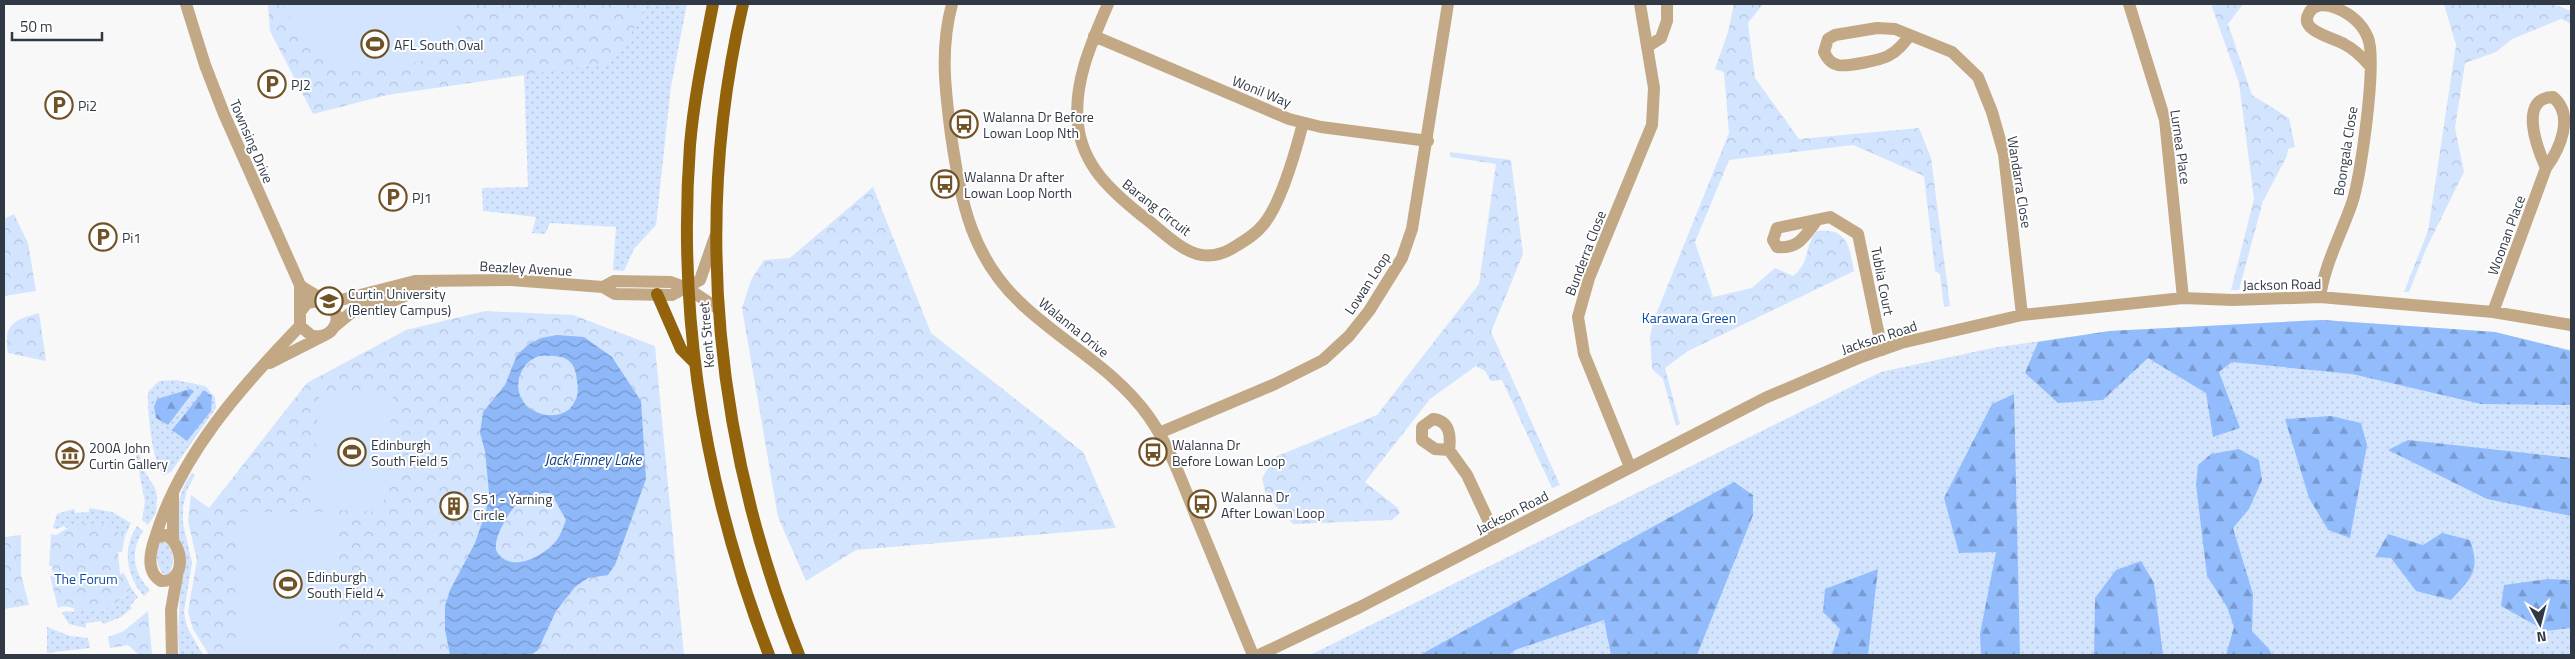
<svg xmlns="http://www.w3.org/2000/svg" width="2575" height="659" font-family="'Titillium Web',sans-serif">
<defs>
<pattern id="grass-dots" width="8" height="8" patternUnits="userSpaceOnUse" patternTransform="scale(1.25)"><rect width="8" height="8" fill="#d3e4ff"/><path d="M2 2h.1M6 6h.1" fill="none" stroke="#b6c4dc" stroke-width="1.8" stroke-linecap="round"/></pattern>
<pattern id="forest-firs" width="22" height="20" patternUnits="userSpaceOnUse" patternTransform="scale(1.25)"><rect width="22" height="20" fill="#93bcfd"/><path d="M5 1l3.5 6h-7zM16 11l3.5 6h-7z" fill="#799acf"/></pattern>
<pattern id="park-crowns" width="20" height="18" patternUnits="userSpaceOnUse" patternTransform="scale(1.25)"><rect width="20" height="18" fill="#d3e4ff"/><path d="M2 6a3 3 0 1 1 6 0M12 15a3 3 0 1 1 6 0" fill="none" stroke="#b6c4dc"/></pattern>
<pattern id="water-waves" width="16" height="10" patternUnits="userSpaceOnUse" patternTransform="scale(1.25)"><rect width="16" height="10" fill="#8fb8f9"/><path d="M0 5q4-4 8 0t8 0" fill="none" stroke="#7597cb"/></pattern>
</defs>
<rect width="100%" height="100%" fill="#f8f8f8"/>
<path fill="url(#grass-dots)" d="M 645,4 L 687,4 L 671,86 L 656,225 L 634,249 L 624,271 L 613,270 L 616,227 L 550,223 L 545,234 L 532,233 L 536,217 L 483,211 L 482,188 L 528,187 L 524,74 L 609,63 L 645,8 Z
M 2322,320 L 2495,332 L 2571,350 L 2571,655 L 1310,655 L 1881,372 L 1992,348 L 2110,331 Z
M 176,380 L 205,386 L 215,397 L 216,408 L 171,472 L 164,475 C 152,465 147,408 148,392 L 159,381 Z
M 135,451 L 139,451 L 143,469 L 155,488 L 157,496 L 156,513 L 148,525 L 142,520 L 145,502 Z
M 192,473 L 195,475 L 187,490 L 183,507 L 183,523 L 192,563 L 184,612 L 187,627 L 203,655 L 179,655 C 177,628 180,602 181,574 C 183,535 166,510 192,473 Z
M 89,508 L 112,512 L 131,523 L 125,536 C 112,527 81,523 66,528 L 64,526 L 57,529 L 53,528 L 57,514 L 74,509 L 75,513 L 89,512 Z
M 137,526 L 143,531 C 130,550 133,574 150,590 L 144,596 C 126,577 122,548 137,526 Z
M 164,541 C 175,549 174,562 170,573 L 164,575 C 156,566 156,555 158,544 Z
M 131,588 L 138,597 L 130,606 L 132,608 L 121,617 L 104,624 L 101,621 L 86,623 L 86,628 L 69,624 L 62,613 L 66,611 L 74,612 L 74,609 C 98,615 116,608 131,588 Z
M 47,627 L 70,636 L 88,638 L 90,648 L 47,653 Z"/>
<path fill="url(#forest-firs)" d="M 2322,320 L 2495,332 L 2571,351 L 2571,405 L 2481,404 L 2352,374 L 2232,362 L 2219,372 L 2240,428 L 2213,437 L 2206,393 L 2148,358 L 2103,400 L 2058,403 L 2025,373 L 2038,342 L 2110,331 Z
M 190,389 L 194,391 L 168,425 L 156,418 L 154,407 L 157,399 Z
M 204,390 L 212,396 L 211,411 L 187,441 L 172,430 Z
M 2014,394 L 2020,655 L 1981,655 L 1980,634 L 1996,552 L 1959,553 L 1944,498 L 1992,404 Z
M 2331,416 L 2361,423 L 2367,445 L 2350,538 L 2328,530 L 2309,498 L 2285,419 Z
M 2408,440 L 2571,458 L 2571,516 L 2487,499 L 2388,450 Z
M 2239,449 L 2259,460 L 2262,480 L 2249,509 L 2233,528 L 2253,594 L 2252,631 L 2269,649 L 2272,655 L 2226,655 L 2234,627 L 2227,607 L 2207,576 L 2196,485 L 2198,465 L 2211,454 Z
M 1734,482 L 1753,495 L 1753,515 L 1697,655 L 1611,655 L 1604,620 L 1515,650 L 1509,655 L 1420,655 Z
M 2442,533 L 2470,540 C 2481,571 2471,579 2451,600 L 2416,591 L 2391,558 L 2375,557 L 2388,534 L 2423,545 Z
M 2141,561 L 2154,583 L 2163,655 L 2094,655 L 2095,598 L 2116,570 Z
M 1878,569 L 1868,655 L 1832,655 L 1840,629 L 1823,612 L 1825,589 Z
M 2548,579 L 2571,580 L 2571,628 L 2546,631 L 2501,606 L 2504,585 Z"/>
<path fill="url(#park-crowns)" d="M 268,4 L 645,4 L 645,7 L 627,42 L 609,63 L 387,95 L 313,114 L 270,31 Z
M 1734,4 L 1763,4 L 1748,23 L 1755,78 L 1799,139 L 1919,128 L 1931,158 L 1950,306 L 1944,307 L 1940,274 L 1935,271 L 1924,176 L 1853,145 L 1729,160 L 1695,242 L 1713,297 L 1752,288 L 1775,268 L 1793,276 C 1812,260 1803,247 1817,231 C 1848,228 1849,246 1854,271 L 1688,351 L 1665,368 L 1680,424 L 1676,426 L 1663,379 L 1652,369 L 1650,337 L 1653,322 L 1729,133 L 1724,72 L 1715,69 L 1728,32 Z
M 2211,4 L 2243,4 L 2228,24 L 2252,95 L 2289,118 L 2295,147 L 2288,149 L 2287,156 L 2263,201 L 2239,290 L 2231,290 L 2254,199 L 2239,83 Z
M 2444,4 L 2553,4 L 2571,11 L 2571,24 L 2561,19 L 2512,39 L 2496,52 L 2465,63 L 2455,128 L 2464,172 L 2426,249 L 2409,292 L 2404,292 L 2428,231 L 2456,45 Z
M 1450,152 L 1511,160 L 1523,254 L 1491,332 L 1560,485 L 1552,488 L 1502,380 L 1491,381 L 1485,371 L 1476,366 L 1430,399 L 1365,482 L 1398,508 L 1400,513 L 1392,520 L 1293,524 L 1269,499 L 1267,500 L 1262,478 L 1275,457 L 1377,415 L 1479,284 L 1496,164 L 1450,157 Z
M 873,187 L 931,333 L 1083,452 L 1116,528 L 856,550 L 806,581 L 778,517 L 742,308 L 751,280 L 764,260 L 790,258 Z
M 14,214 L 28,243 L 36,291 L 4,296 L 4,219 Z
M 485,311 L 573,315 L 655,346 L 684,655 L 209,655 L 193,629 L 188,612 L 197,560 L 188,521 L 191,495 L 209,508 L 307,383 L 406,330 Z
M 39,313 L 46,361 L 8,353 C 3,324 14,320 39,313 Z
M 87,523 L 105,525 L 125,536 L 122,552 L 118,552 L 120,574 L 124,573 L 131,588 C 117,606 101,615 78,610 C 70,608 66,604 58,608 L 50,576 L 53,575 L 52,566 L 49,566 L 51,534 L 56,535 L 73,525 Z
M 21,535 L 21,575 L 29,605 L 4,609 L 4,537 Z
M 148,611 L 152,655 L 139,655 L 128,645 L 110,648 L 108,637 L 124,631 Z"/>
<path fill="#d3e4ff" d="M 283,4 L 466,4 C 463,18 449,43 437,53 C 421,67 356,76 337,67 C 309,54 296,30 283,4 Z
M 319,392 L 393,395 L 383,512 L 312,509 Z
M 238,512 L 337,512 L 337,655 L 239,655 Z"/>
<path fill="url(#water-waves)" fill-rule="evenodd" d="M 557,335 L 584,337 L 612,357 L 641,401 L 646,479 L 615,565 L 608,575 L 588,578 L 575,587 L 556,611 L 538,650 L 531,655 L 450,655 L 445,630 L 445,606 L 450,590 L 475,543 L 486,511 L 489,493 L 485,451 L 480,433 L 483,412 L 505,385 L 517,355 L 529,344 L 541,338 ZM 539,356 C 560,355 575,355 577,381 C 579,391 578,397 572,406 C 562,420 536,417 525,404 C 511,388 520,362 539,356 ZM 542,493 L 551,493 L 566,520 C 563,527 561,535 556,541 C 544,556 511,574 497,552 C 491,541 509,511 517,504 C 524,498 533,495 542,493 Z"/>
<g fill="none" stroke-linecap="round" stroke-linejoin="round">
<path stroke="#c2a884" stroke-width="12" d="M 186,4 L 205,65 L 224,114 L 300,285 L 300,312
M 952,4 C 940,49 945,89 951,135 C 961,202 971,259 1025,307 C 1065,344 1117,371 1149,417 C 1170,447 1183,484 1197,519 C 1216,564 1234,610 1253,655
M 1108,4 C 1092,41 1073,83 1078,124 C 1082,165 1111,191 1141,215 C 1158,227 1177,248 1197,254 C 1211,258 1224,254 1236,246 C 1246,240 1256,234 1263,225 C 1281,204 1296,150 1303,123
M 2129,4 L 2165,120 L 2183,298
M 1910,35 C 1904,43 1898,51 1888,56 C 1880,60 1847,67 1838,65 C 1830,63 1827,58 1824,52 L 1828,39 L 1835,35 L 1877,28 L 1895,29 L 1952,52 L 1978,77 L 1992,112 L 2004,154 L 2022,315
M 1094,36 L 1289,119 L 1321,127 L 1428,141
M 1647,47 L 1661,38 L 1667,21 L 1667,4
M 1817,220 C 1805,236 1799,249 1777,247 L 1773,240 L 1777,228 L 1830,217 L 1858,234 L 1882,350
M 300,285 C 313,296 351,309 331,331 C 326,336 319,337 312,336 L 300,326 L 300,312 L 307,303 L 323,300
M 603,287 L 614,281 L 671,282 L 687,288 L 717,308
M 2320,297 C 2325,263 2341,235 2352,203 C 2361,178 2377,61 2368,38 C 2362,23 2351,14 2336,8 C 2327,4 2314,3 2309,13 C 2298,31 2334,38 2344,44 C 2354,49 2363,58 2370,66
M 329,303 L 415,281 L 511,280 L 603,287 L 615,294 L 672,295 L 700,280 L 715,237
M 2493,312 L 2546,168 C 2560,149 2575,115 2553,97 C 2518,98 2537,148 2546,168
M 335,326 L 358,307 L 395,300 L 432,285
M 270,363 L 323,336
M 1433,419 C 1450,421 1451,436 1449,450 L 1435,449 L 1422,440 L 1422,427 Z
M 1159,433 L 1275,384 L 1323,360 L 1349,336 L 1369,311 L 1402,258 L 1412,229 L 1448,4
M 1449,450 L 1467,475 L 1496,537
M 1630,467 L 1584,354 L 1578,317 L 1589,278 L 1652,125 L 1654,88 L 1640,4
M 166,535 C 184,545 187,582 161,581 C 146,572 150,552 155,538 Z
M 155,538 C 180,455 241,387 300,326
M 173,539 L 173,493
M 172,655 L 171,610 L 177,576
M 1259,655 L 1360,607 L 1765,398 L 1861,357 L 1901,343 L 2022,315 L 2183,298 L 2233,300 L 2320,297 L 2493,312 L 2571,325"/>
<path stroke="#92630b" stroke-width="12" d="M 713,4 C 704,51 694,98 690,145 C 677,320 706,492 769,655
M 743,4 C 692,223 716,447 799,655
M 657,294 L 681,349 L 694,362"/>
</g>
<defs>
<g id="stadium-ring" transform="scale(1.4375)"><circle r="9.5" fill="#fff" stroke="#705226" stroke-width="1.5"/><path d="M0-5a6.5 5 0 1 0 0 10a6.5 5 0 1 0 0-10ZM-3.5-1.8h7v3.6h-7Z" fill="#705226"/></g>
<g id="parking-ring" transform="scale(1.4375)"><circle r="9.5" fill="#fff" stroke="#705226" stroke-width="1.5"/><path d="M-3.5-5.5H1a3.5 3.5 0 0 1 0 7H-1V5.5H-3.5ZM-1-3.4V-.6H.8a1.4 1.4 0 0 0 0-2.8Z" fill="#705226"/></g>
<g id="bus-ring" transform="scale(1.4375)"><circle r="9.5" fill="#fff" stroke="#705226" stroke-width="1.5"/><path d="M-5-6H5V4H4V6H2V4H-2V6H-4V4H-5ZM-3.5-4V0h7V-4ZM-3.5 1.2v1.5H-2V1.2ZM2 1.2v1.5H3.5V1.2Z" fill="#705226"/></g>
<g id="university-ring" transform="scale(1.4375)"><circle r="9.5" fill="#fff" stroke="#705226" stroke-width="1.5"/><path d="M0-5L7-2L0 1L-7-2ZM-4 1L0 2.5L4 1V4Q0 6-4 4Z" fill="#705226"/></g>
<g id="museum-ring" transform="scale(1.4375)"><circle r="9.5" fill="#fff" stroke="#705226" stroke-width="1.5"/><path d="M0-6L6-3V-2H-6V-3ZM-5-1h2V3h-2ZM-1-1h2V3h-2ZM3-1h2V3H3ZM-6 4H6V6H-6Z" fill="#705226"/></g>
<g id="building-ring" transform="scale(1.4375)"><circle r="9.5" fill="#fff" stroke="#705226" stroke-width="1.5"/><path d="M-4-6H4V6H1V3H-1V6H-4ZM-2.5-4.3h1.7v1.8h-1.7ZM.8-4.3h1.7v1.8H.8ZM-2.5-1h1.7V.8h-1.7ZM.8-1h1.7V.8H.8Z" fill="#705226"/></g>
</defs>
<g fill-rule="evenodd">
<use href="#stadium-ring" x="375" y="44"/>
<use href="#parking-ring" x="272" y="84"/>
<use href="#parking-ring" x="59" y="105"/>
<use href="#bus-ring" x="964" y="124"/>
<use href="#bus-ring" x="945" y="184"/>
<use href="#parking-ring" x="393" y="197"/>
<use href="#parking-ring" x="103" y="237"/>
<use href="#university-ring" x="329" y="301"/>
<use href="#stadium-ring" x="352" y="452"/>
<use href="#bus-ring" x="1153" y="452"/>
<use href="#museum-ring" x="70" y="455"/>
<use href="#bus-ring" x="1202" y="504"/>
<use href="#building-ring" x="454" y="506"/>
<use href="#stadium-ring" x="288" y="584"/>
</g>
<g text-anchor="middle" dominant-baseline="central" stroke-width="4" stroke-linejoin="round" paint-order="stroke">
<g font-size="14" fill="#313945" stroke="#fff" text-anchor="start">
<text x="394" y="44">AFL South Oval</text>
<text x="291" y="84">PJ2</text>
<text x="78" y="105">Pi2</text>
<text x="983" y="116">Walanna Dr Before<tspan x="983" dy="16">Lowan Loop Nth</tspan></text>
<text x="964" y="176">Walanna Dr after<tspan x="964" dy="16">Lowan Loop North</tspan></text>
<text x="412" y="197">PJ1</text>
<text x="122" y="237">Pi1</text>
<text x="348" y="293">Curtin University<tspan x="348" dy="16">(Bentley Campus)</tspan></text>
<text x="371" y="444">Edinburgh<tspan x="371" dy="16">South Field 5</tspan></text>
<text x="1172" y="444">Walanna Dr<tspan x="1172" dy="16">Before Lowan Loop</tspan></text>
<text x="89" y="447">200A John<tspan x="89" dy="16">Curtin Gallery</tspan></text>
<text x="1221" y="496">Walanna Dr<tspan x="1221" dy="16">After Lowan Loop</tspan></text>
<text x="473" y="498">S51 - Yarning<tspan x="473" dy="16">Circle</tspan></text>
<text x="307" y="576">Edinburgh<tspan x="307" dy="16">South Field 4</tspan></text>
</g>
<g font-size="14" fill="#313945" stroke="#fff">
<text transform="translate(1262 91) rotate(22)">Wonil Way</text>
<text transform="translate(252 141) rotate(67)">Townsing Drive</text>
<text transform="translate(2181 147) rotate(82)">Lurnea Place</text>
<text transform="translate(2345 151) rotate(-81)">Boongala Close</text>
<text transform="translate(2020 182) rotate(81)">Wandarra Close</text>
<text transform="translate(1157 207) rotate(38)">Barang Circuit</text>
<text transform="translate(2506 235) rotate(-70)">Woonan Place</text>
<text transform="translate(1585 253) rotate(-69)">Bunderra Close</text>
<text transform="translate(526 268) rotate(3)">Beazley Avenue</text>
<text transform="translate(1883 281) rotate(79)">Tublia Court</text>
<text transform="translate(1367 283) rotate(-57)">Lowan Loop</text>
<text transform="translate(2282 284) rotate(-1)">Jackson Road</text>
<text transform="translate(1074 327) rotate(39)">Walanna Drive</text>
<text transform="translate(706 335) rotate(-95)">Kent Street</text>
<text transform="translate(1879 337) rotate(-18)">Jackson Road</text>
<text transform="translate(1512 512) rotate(-27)">Jackson Road</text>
</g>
<g font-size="14" fill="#0e4ca7" stroke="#fff">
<text x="1689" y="317">Karawara Green</text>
<text x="86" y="578">The Forum</text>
</g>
<g font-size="15" font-style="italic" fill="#103d83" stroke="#fff">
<text x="593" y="459">Jack Finney Lake</text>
</g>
</g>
<rect width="2575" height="659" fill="none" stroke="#313945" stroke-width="10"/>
<g transform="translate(2540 624) rotate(173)" stroke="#ffffff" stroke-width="4" paint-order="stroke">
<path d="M0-4L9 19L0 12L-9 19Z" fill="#313945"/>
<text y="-8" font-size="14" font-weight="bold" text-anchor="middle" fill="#313945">N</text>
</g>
<path d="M12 32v8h90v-8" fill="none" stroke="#313945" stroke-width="2.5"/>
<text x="20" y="32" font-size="15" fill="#313945" stroke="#ffffff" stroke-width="4" paint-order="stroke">50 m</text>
</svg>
